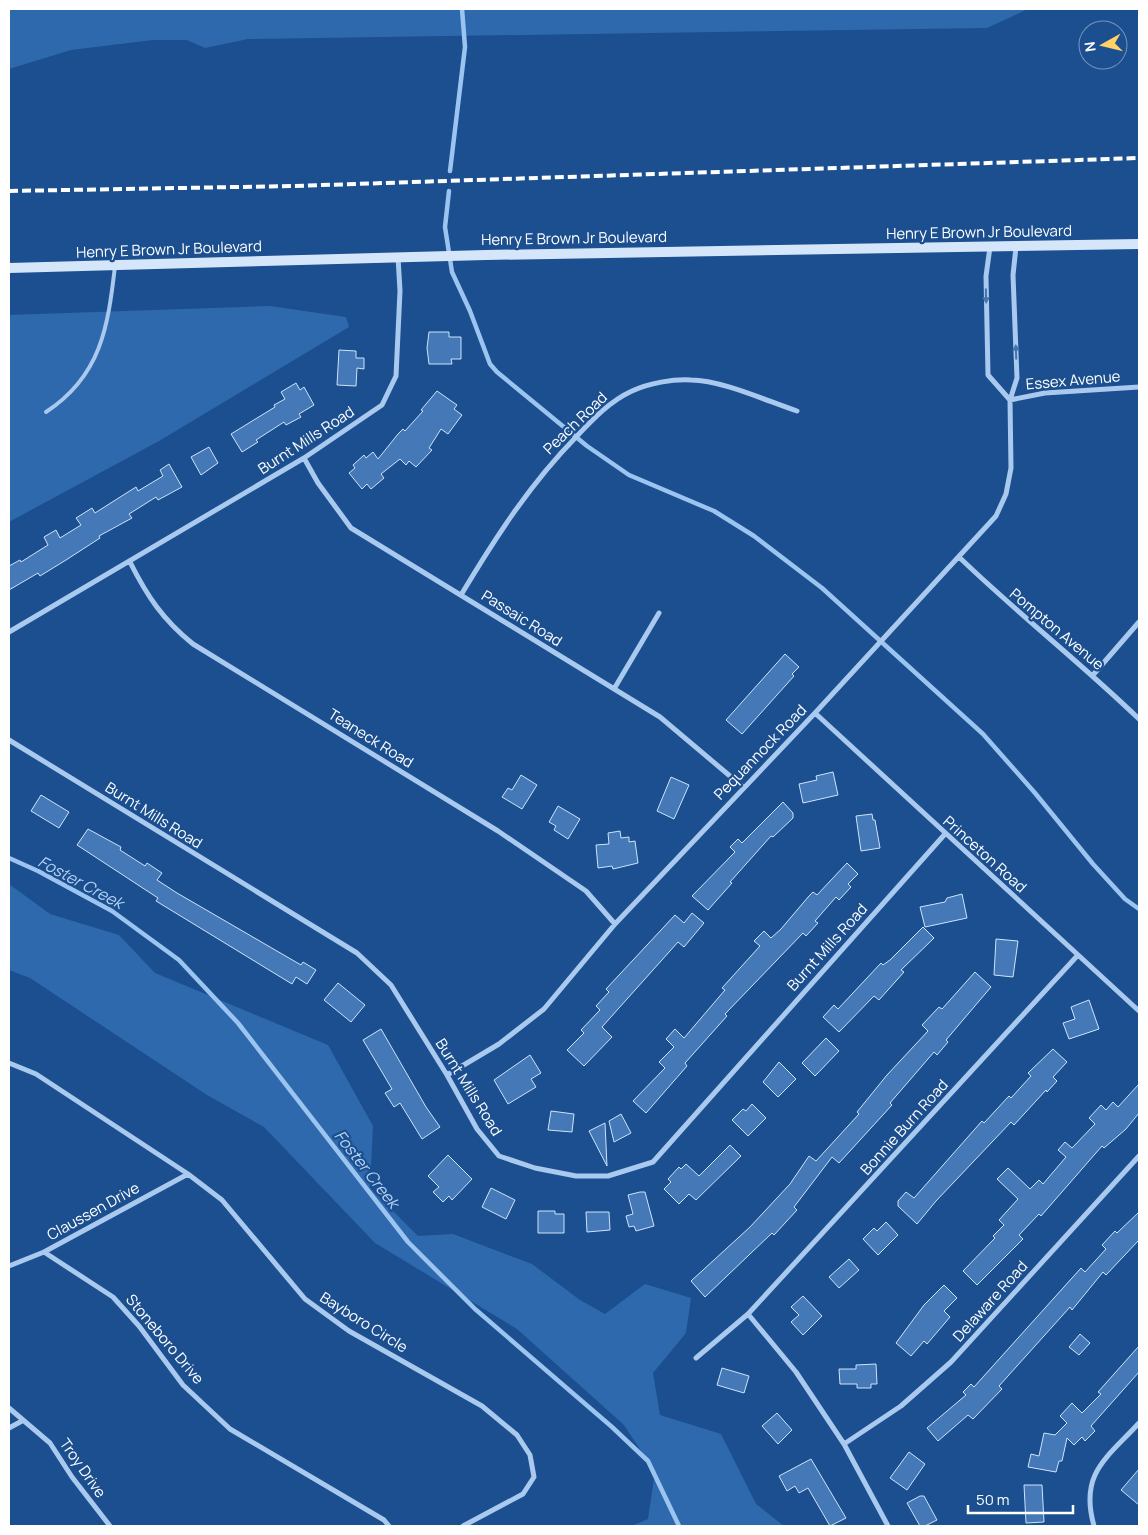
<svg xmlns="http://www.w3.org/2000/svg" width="1148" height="1535" font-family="Manrope,sans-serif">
<rect width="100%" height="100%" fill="#1b4f8f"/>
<path fill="#2e69ad" d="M 9,9 L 1028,9 L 987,28 L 248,39 L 205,48 L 187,40 L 153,40 L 71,50 L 9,69 Z
M 270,306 L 346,317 L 349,327 L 159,441 L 9,522 L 9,315 Z
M 9,884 L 50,914 L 119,935 L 155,973 L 328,1045 L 373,1126 L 370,1188 L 418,1236 L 453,1234 L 532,1264 L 580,1300 L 605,1314 L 645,1284 L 691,1298 L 686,1333 L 653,1373 L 660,1415 L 721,1434 L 756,1504 L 784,1526 L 631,1526 L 648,1519 L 655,1472 L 624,1425 L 517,1329 L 375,1243 L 264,1127 L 207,1095 L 30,978 L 9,970 Z"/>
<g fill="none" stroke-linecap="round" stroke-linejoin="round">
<path stroke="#9cc4f0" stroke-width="4.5" d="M 450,171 L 465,47 L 462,9
M 449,191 L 445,227 L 452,272 L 470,311 L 490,364 L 497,372 L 587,446 L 629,475 L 714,511 L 754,536 L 822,588 L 983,734 L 1035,793 L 1093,864 L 1125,899 L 1139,909
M 9,858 L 38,871 L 112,911 L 179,960 L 238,1023 L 408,1242 L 475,1309 L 612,1427 L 648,1461 L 679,1526"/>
</g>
<path fill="#4478b7" stroke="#cfe3fa" d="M 429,332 L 449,332 L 449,337 L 461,337 L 461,359 L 451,359 L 452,364 L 429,364 L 427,348 Z
M 339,350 L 356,351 L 356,358 L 364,358 L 364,369 L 357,368 L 356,386 L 337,385 Z
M 296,383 L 300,390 L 304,387 L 314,405 L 299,414 L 301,417 L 286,425 L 284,422 L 256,440 L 258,442 L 242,452 L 231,434 L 275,407 L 274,405 L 285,399 L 281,392 Z
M 437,391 L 457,405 L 454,409 L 462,415 L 448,434 L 441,429 L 429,448 L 432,450 L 416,467 L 409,461 L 406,465 L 400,459 L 381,474 L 384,478 L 371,489 L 367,484 L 362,489 L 349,473 L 355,468 L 353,465 L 364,455 L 366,458 L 373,452 L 378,459 L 398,434 L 403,429 L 405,431 L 423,411 L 421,410 Z
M 209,447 L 218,463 L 201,475 L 191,457 Z
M 169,464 L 182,487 L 158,500 L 156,497 L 129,514 L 132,518 L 99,536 L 100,538 L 66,560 L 40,576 L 38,573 L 9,590 L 9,566 L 20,560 L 21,562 L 48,545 L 44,537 L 56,530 L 60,538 L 81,525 L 76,518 L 92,508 L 95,513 L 136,487 L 138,491 L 163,476 L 160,470 Z
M 785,654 L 799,667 L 792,674 L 794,676 L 742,734 L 726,720 Z
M 833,772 L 838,795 L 803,803 L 799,784 L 817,780 L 816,776 Z
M 521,775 L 537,785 L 522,809 L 502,797 L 508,788 L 512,790 Z
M 671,777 L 689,785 L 674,819 L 657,811 Z
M 41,795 L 69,812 L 59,828 L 31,811 Z
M 783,802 L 793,813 L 793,818 L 773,837 L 771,836 L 730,882 L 732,883 L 708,910 L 692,896 L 735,852 L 730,847 L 738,839 L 742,843 Z
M 558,806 L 580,819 L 568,839 L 554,830 L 556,826 L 549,822 Z
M 872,814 L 873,820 L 875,820 L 880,848 L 861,851 L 856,816 Z
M 88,829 L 121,847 L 120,850 L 145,866 L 147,863 L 162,873 L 157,880 L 177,893 L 301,965 L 303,962 L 316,970 L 307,984 L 296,977 L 292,984 L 156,901 L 158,898 L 77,845 Z
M 620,831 L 621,838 L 629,837 L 629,842 L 635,841 L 638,863 L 613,869 L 612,866 L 598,868 L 596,845 L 609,844 L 608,833 Z
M 847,863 L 858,874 L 848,884 L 851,887 L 839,900 L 836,897 L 815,921 L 818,923 L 806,936 L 803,933 L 725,1014 L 727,1016 L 685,1063 L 687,1066 L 646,1113 L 633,1101 L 665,1068 L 659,1062 L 674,1047 L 666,1039 L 675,1029 L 684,1038 L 725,990 L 722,988 L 760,946 L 754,941 L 764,931 L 771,938 L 781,929 L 809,896 L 813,892 L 817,895 Z
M 962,894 L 967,918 L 925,927 L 920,907 L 945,902 L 947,898 Z
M 692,913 L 704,923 L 684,947 L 678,942 L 602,1027 L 612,1037 L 584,1066 L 567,1050 L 584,1033 L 581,1030 L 600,1010 L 596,1006 L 609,992 L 606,989 L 675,915 L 684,923 Z
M 923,927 L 934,938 L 901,970 L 904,972 L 879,1000 L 874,996 L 839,1032 L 823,1017 L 834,1005 L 838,1009 L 881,963 L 883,965 L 890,960 Z
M 996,939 L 1018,941 L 1013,977 L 994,975 Z
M 975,972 L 991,987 L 946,1040 L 948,1042 L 937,1055 L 934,1052 L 890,1103 L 892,1105 L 839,1163 L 832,1157 L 794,1207 L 797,1210 L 774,1235 L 772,1233 L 705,1297 L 691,1281 L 750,1227 L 790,1184 L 809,1156 L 816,1161 L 859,1114 L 857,1112 L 887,1075 L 928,1031 L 922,1025 L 939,1007 L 942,1009 Z
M 338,983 L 365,1005 L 351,1022 L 324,1000 Z
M 1089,1000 L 1099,1029 L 1069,1039 L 1063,1023 L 1075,1019 L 1071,1007 Z
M 381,1029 L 426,1107 L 440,1127 L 422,1139 L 400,1103 L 394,1107 L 385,1093 L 392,1089 L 363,1040 Z
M 826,1038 L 839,1051 L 815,1076 L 802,1063 Z
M 1053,1049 L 1067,1062 L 1053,1077 L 1057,1081 L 1047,1092 L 1046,1090 L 1014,1125 L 1011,1122 L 936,1201 L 917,1224 L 898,1206 L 898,1201 L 906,1192 L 914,1198 L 982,1121 L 984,1123 L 1009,1096 L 1011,1098 L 1031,1076 L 1028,1073 Z
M 530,1055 L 541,1073 L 531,1079 L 536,1087 L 508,1104 L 494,1080 Z
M 779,1062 L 796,1079 L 778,1097 L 763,1082 Z
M 1139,1084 L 1139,1113 L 1126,1129 L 1104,1148 L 1102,1146 L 1041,1216 L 1039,1214 L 1019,1235 L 1023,1239 L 977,1285 L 963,1271 L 995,1238 L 993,1236 L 1004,1225 L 999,1220 L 1018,1199 L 997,1179 L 1008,1168 L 1030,1189 L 1039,1180 L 1043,1184 L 1066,1157 L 1058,1150 L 1065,1142 L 1072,1148 L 1095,1124 L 1089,1118 L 1101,1105 L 1106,1110 L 1113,1102 L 1118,1107 Z
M 752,1104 L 766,1118 L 748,1136 L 732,1120 L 743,1109 L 746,1111 Z
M 551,1111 L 574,1114 L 572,1132 L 548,1130 Z
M 621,1114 L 631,1133 L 614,1142 L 609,1121 Z
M 605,1123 L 607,1166 L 589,1131 Z
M 730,1145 L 741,1156 L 696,1200 L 689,1194 L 679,1204 L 664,1189 L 671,1182 L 668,1179 L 679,1167 L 681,1169 L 686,1164 L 699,1176 Z
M 448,1155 L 472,1179 L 452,1200 L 449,1196 L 443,1202 L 433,1192 L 439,1187 L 428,1176 Z
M 491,1188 L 515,1200 L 506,1219 L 482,1207 Z
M 640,1192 L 645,1192 L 654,1226 L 636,1231 L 634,1226 L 629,1227 L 626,1216 L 633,1214 L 628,1195 Z
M 538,1211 L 555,1211 L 555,1214 L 564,1214 L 564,1233 L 538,1233 Z
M 586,1212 L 609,1212 L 610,1230 L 587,1232 Z
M 1139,1212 L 1139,1240 L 1106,1275 L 1103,1272 L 1072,1310 L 1070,1307 L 999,1386 L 1002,1389 L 973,1419 L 968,1415 L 938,1441 L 927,1428 L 966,1395 L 963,1392 L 971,1384 L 974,1387 L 1081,1268 L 1085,1272 L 1106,1249 L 1102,1245 L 1115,1231 L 1117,1233 Z
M 886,1222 L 898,1235 L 878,1255 L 863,1239 L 874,1228 L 877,1231 Z
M 849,1259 L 859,1270 L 839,1288 L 829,1277 Z
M 944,1285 L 957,1298 L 944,1311 L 950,1317 L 927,1344 L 924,1341 L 911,1356 L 896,1343 L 924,1305 Z
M 803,1296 L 822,1316 L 803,1335 L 791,1322 L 799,1315 L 791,1307 Z
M 1080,1334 L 1090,1343 L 1079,1355 L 1069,1347 Z
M 1139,1346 L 1139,1372 L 1091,1426 L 1095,1431 L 1085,1441 L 1082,1437 L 1074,1445 L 1067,1438 L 1062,1461 L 1059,1461 L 1056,1472 L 1028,1467 L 1031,1454 L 1039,1456 L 1044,1433 L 1055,1435 L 1067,1423 L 1060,1416 L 1072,1403 L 1082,1413 L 1101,1394 L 1098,1392 Z
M 876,1364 L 877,1384 L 871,1384 L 871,1388 L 857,1388 L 857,1384 L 840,1384 L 839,1369 L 856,1369 L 856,1365 Z
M 722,1368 L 749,1376 L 744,1393 L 717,1385 Z
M 777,1413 L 792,1430 L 778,1444 L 762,1426 Z
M 909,1452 L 925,1464 L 907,1490 L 890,1478 Z
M 811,1459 L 846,1518 L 830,1526 L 808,1488 L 799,1493 L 795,1486 L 787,1491 L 779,1476 Z
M 1139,1469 L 1139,1505 L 1121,1490 Z
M 1024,1485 L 1042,1485 L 1044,1522 L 1026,1523 Z
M 920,1496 L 924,1496 L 937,1520 L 925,1526 L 920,1526 L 907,1503 Z"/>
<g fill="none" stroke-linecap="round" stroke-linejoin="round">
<path stroke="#a9c9ee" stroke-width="4" d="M 46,412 C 101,376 108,327 115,266"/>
<path stroke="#a9c9ee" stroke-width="5" d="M 990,247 L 986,276 L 988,375 L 1010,400
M 1010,400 L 1045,393 L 1139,387
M 304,458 L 318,483 L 351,528 L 660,717 L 743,787
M 959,557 C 1017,613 1081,663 1139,719
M 130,562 C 147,596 163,620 193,644 L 498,831 L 586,891 L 615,924
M 461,595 C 495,538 530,484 577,436 C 593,419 610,401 632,391 C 649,383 673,379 691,380 C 721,380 767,401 797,411
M 9,632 L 304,458 L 382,405 L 396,376 L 400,291 L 398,257
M 1093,675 L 1139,622
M 614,689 L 659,613
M 815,713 L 1139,1011
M 9,740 L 357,953 L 391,985 L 447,1075 L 477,1129 L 499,1156 L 535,1168 L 576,1176 L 608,1176 L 653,1162 L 945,834
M 9,1063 L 36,1074 L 188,1174 L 222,1200 L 305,1299 L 349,1331 L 482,1406 L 517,1435 L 530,1455 L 534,1477 L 523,1494 L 463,1526
M 447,1075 L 499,1044 L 544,1009 L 615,924 L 815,713 L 996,516 L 1006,494 L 1011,468 L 1010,400 L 1017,378 L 1013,275 L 1016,247
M 44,1252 L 113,1297 L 139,1326 L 183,1385 L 230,1429 L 384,1520 L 389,1526
M 9,1266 L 44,1252 L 188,1174
M 696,1358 L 748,1314
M 9,1408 L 50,1443 L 72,1477 L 110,1526
M 9,1428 L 22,1421
M 844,1444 L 901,1406 L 951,1362 L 1139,1156
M 888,1526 L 844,1444 L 796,1372 L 748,1314 L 1078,955
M 1094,1526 C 1079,1473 1107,1458 1139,1423"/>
<path stroke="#d6e6fa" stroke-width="10" d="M 9,268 L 486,255 L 1139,244"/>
<path stroke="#fff" stroke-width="4" stroke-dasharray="9 4" stroke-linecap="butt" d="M 9,191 L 294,186 L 1139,158"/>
</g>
<defs><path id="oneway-solid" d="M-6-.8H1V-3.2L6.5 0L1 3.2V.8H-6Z" transform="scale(1.25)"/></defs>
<g fill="#4674ac">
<use href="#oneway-solid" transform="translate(986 296) rotate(89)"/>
<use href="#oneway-solid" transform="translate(1016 352) rotate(-92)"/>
</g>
<g text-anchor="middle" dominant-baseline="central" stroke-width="4.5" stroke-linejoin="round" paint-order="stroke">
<g font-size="15" fill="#fff" stroke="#1b4f8f">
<text transform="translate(979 232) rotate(-1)">Henry E Brown Jr Boulevard</text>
<text transform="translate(574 238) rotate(-1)">Henry E Brown Jr Boulevard</text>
<text transform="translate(169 249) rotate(-2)">Henry E Brown Jr Boulevard</text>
<text transform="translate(1073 380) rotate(-5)">Essex Avenue</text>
<text transform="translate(575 423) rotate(-44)">Peach Road</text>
<text transform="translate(306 440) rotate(-33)">Burnt Mills Road</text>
<text transform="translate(522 618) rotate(32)">Passaic Road</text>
<text transform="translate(1057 629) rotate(40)">Pompton Avenue</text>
<text transform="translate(371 738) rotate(32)">Teaneck Road</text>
<text transform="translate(760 752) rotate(-46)">Pequannock Road</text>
<text transform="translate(154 815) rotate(32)">Burnt Mills Road</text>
<text transform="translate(985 854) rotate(42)">Princeton Road</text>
<text transform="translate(827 947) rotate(-48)">Burnt Mills Road</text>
<text transform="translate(469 1087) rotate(58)">Burnt Mills Road</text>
<text transform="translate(904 1127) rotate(-48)">Bonnie Burn Road</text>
<text transform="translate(93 1211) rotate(-29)">Claussen Drive</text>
<text transform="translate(990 1301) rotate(-48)">Delaware Road</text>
<text transform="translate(364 1322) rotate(32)">Bayboro Circle</text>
<text transform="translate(165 1339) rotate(50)">Stoneboro Drive</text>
<text transform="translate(83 1468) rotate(55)">Troy Drive</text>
</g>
<g font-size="16" font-style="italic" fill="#b5d3f5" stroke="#1b4f8f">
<text transform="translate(81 882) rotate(28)">Foster Creek</text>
<text transform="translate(367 1169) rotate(52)">Foster Creek</text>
</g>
</g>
<rect width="1148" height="1535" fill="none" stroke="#ffffff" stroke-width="20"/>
<g transform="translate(1103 45) rotate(262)"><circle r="24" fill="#1b4f8f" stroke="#7695bc"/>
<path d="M0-4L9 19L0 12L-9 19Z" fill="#ffd166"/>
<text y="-8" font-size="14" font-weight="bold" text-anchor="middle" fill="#ffffff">N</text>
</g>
<path d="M968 1505v8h105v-8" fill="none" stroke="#ffffff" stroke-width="2.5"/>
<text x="976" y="1505" font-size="15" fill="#ffffff" stroke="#1b4f8f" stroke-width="4" paint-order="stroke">50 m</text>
</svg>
